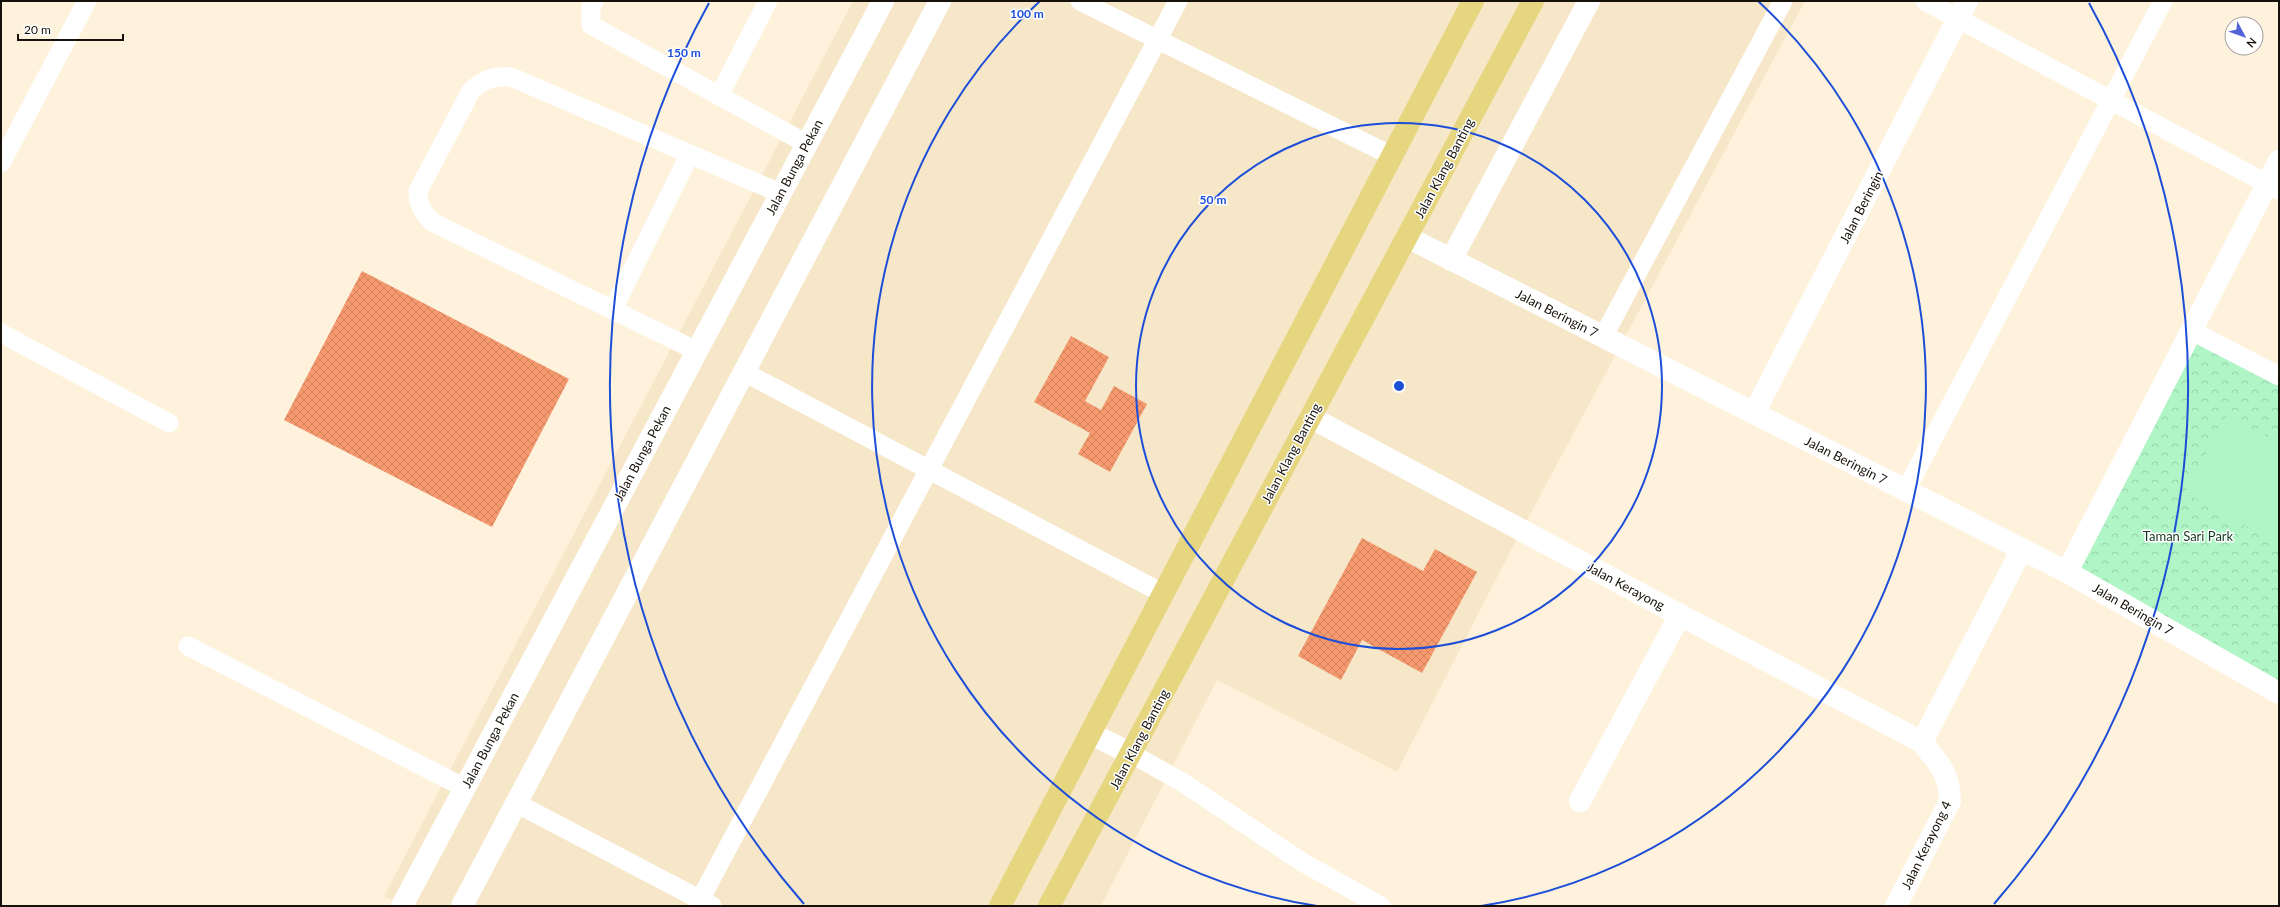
<svg xmlns="http://www.w3.org/2000/svg" width="2280" height="907" font-family="Lato,sans-serif">
<defs>
<pattern id="forest-crowns" width="20" height="18" patternUnits="userSpaceOnUse"><rect width="20" height="18" fill="#aff5c5"/><path d="M2 6a3 3 0 1 1 6 0M12 15a3 3 0 1 1 6 0" fill="none" stroke="#96d1a8"/></pattern>
<pattern id="building-cross-hatch" width="8" height="8" patternUnits="userSpaceOnUse"><rect width="8" height="8" fill="#f6996e"/><path d="M0 0l8 8M0 8l8-8" fill="none" stroke="#d2835e"/></pattern>
</defs>
<rect width="100%" height="100%" fill="#fff2dc"/>
<path fill="#f7e7c9" d="M 853,1 L 1805,1 L 1509,554 L 1397,772 L 1217,680 L 1101,906 L 404,906 L 384,896 Z"/>
<path fill="url(#forest-crowns)" d="M 2192,331 L 2279,376 L 2279,693 L 2067,572 Z"/>
<path fill="#aff5c5" d="M 2227,415 L 2279,443 L 2279,544 L 2185,493 Z"/>
<path fill="url(#building-cross-hatch)" d="M 362,271 L 569,379 L 492,527 L 284,420 Z
M 1071,336 L 1109,357 L 1085,401 L 1101,410 L 1114,386 L 1147,404 L 1110,472 L 1078,454 L 1090,433 L 1034,402 Z
M 1362,538 L 1423,571 L 1435,549 L 1477,572 L 1422,673 L 1362,640 L 1341,680 L 1298,656 Z"/>
<g fill="none" stroke-linecap="round" stroke-linejoin="round">
<path stroke="#fff" stroke-width="19" d="M 594,1 L 591,7 L 591,25 L 807,144
M 1080,1 L 1392,156
M 1925,1 L 2279,190
M 720,94 L 768,1
M 1,163 L 87,1
M 613,309 L 690,154
M 2192,331 L 2279,376
M 1,333 L 169,423
M 1603,337 L 1783,1
M 697,351 L 432,222 C 423,212 418,205 418,191 L 471,91 C 484,79 493,76 511,77 L 780,193
M 744,372 L 1164,594
M 1906,490 L 2163,1
M 188,646 L 465,788
M 1132,754 L 1182,782 L 1302,862 L 1381,906
M 516,803 L 712,906
M 700,900 L 1178,1"/>
<path stroke="#fff" stroke-width="22" d="M 1407,237 L 2067,572 L 2279,693
M 1451,260 L 1589,1
M 1754,413 L 1967,1
M 1310,417 L 1680,615 L 1922,742 C 1939,765 1949,771 1950,801 L 1896,906
M 2067,572 L 2279,161
M 1091,734 L 1132,754
M 1922,742 L 2022,549
M 1580,801 L 1680,615
M 402,906 L 883,1
M 462,906 L 940,1"/>
<path stroke="#e6d680" stroke-width="22" d="M 1000,906 L 1473,1
M 1049,906 L 1533,1"/>
</g>
<g fill="none" stroke="#1d4ed8" stroke-width="2">
<circle cx="1399" cy="386" r="263"/>
<path d="M1317 906A526 526 0 0 1 1040 1M1758 1A526 526 0 0 1 1481 906"/>
<path d="M804 904A789 789 0 0 1 709 3M2089 3A789 789 0 0 1 1994 904"/>
</g>
<g text-anchor="middle" dominant-baseline="central" stroke-width="3" stroke-linejoin="round" paint-order="stroke">
<g font-size="13" fill="#16110a" stroke="#fff">
<text transform="translate(794 167) rotate(-62)">Jalan Bunga Pekan</text>
<text transform="translate(1444 168) rotate(-62)">Jalan Klang Banting</text>
<text transform="translate(1861 207) rotate(-63)">Jalan Beringin</text>
<text transform="translate(1557 313) rotate(27)">Jalan Beringin 7</text>
<text transform="translate(642 453) rotate(-62)">Jalan Bunga Pekan</text>
<text transform="translate(1291 453) rotate(-62)">Jalan Klang Banting</text>
<text transform="translate(1846 460) rotate(27)">Jalan Beringin 7</text>
<text transform="translate(1626 586) rotate(28)">Jalan Kerayong</text>
<text transform="translate(2133 609) rotate(30)">Jalan Beringin 7</text>
<text transform="translate(1139 739) rotate(-62)">Jalan Klang Banting</text>
<text transform="translate(490 740) rotate(-62)">Jalan Bunga Pekan</text>
<text transform="translate(1926 845) rotate(-64)">Jalan Kerayong 4</text>
</g>
<g font-size="13" fill="#123a22" stroke="#fff">
<text x="2188" y="536">Taman Sari Park</text>
</g>
</g>
<circle cx="1399" cy="386" r="6" fill="#1d4ed8" stroke="#fff" stroke-width="2"/>
<g font-size="12" text-anchor="middle" font-weight="bold" fill="#1d4ed8" stroke="#fff" stroke-width="3" stroke-linejoin="round" paint-order="stroke">
<text x="1027" y="18">100 m</text>
<text x="684" y="57">150 m</text>
<text x="1213" y="204">50 m</text>
</g>
<rect width="2280" height="907" fill="none" stroke="#16110a" stroke-width="4"/>
<g transform="translate(2244 36) rotate(131)"><circle r="19" fill="#ffffff" stroke="#a2a09d"/>
<path d="M0-3L7 15L0 10L-7 15Z" fill="#5262d8"/>
<text y="-6" font-size="11" font-weight="bold" text-anchor="middle" fill="#16110a">N</text>
</g>
<path d="M18 34v6h105v-6" fill="none" stroke="#16110a" stroke-width="2"/>
<text x="24" y="34" font-size="12" fill="#16110a" stroke="#ffffff" stroke-width="3" paint-order="stroke">20 m</text>
</svg>
